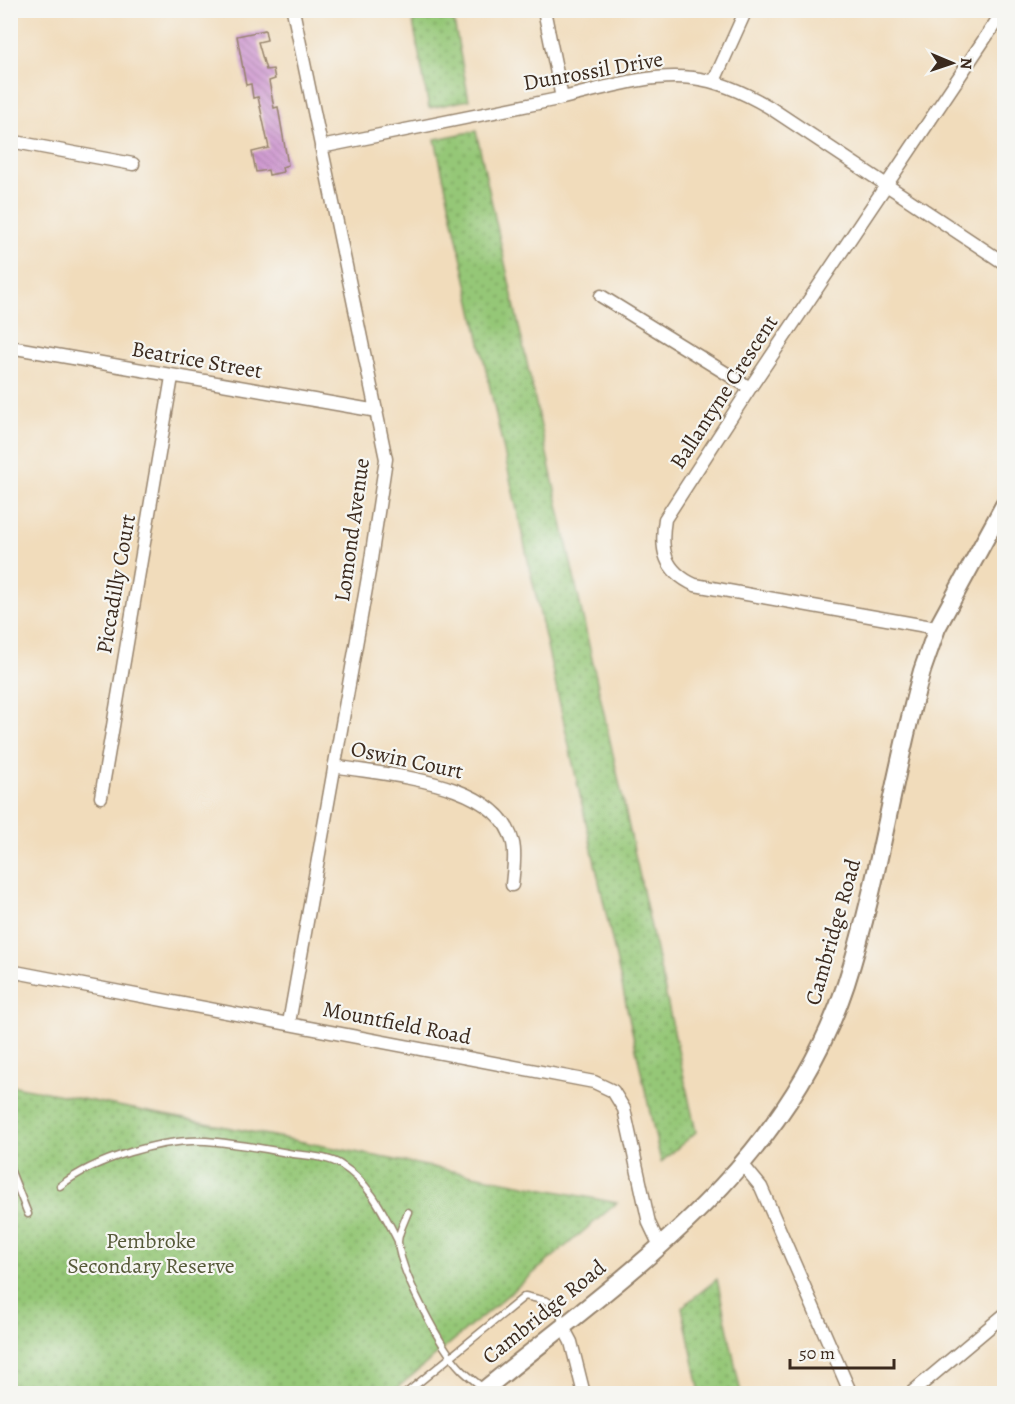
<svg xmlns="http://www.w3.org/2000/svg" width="1015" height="1404" font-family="Alegreya,serif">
<defs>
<pattern id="park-dots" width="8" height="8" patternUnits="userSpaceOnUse" patternTransform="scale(1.5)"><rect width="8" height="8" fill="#95c777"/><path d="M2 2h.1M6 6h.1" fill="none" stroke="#7ba261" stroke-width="1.8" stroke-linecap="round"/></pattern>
<pattern id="building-back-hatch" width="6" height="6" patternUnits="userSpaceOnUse" patternTransform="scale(1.5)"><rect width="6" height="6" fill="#cc93ce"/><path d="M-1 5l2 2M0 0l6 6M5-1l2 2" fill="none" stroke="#a778a7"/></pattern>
</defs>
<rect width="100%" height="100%" fill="#f6f6f2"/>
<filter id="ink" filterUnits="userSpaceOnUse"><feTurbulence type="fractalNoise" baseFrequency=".0167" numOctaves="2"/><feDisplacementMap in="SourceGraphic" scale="12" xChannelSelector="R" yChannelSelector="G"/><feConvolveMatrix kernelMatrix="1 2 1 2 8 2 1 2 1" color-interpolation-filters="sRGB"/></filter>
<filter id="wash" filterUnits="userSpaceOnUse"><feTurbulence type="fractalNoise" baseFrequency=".008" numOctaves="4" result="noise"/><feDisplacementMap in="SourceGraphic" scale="24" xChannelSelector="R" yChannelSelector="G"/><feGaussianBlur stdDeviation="1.35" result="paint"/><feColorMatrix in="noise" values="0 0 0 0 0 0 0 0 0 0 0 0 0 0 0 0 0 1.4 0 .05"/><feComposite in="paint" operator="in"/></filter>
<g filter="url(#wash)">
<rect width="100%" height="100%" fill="#f1dcbb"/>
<path fill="url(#park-dots)" stroke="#68784a" stroke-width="1.5" d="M 411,11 L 452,11 L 469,100 L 429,108 Z
M 476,131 L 696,1132 L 661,1162 L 435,139 Z
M 10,1085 L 617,1203 L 391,1393 L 11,1393 Z
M 717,1279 L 741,1393 L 700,1393 L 682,1307 Z"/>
<g id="blocks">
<path fill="url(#building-back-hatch)" d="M 265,30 L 267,40 L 258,42 L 266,70 L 273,69 L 275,79 L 269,81 L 274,108 L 278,107 L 288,165 L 282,167 L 283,172 L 269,175 L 268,170 L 256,172 L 252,152 L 269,148 L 258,97 L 253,98 L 251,84 L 246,85 L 237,36 Z"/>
</g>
</g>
<g filter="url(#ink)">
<use href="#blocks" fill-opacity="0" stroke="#96836c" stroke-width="1.5"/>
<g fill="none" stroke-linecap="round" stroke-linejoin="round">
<g stroke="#96836c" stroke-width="9">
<path id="lane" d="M 10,1169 L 28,1214
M 60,1186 C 94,1159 163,1138 206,1141 C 234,1143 261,1148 288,1153 C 304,1156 328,1156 341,1165 C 370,1183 383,1212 398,1241
M 408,1212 C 405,1220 398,1233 398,1242 C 400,1271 441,1349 462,1370 C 468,1376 476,1382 483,1388
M 405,1394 L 525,1296 L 547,1301 L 559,1309 L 562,1323"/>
</g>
<g stroke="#96836c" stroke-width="15">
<path id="street" d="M 544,10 L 562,98
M 714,81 L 746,10
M 10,141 L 133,164
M 321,147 C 401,131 482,115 563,98 C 606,88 648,73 693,78 C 720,81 745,93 769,107 L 1004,263
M 601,296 L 750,388
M 10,347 L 377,411
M 937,628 L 695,585 C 664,571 660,550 665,519 L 750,388 L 1000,16
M 334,766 C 388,776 498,780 513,843 C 516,856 513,872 512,885
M 101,797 L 172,377
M 10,971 L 594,1082 L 613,1091 L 624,1109 L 649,1223 L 660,1246
M 10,988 L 14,971
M 289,1023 L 370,566 L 386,459 L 293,10
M 743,1165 L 761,1187 L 851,1394
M 563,1327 L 571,1342 L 584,1394
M 910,1394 L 1004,1315"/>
</g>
<g stroke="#96836c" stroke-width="20">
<path id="secondary" d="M 479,1394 C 625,1274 784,1172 846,984 C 879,882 893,774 922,671 L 937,628 L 1004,505"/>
</g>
<use href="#lane" stroke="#fff" stroke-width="6"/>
<use href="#street" stroke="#fff" stroke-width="12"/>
<use href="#secondary" stroke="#fff" stroke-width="16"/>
</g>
</g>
<g text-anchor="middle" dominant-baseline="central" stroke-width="4.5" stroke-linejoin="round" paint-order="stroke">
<g font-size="22" fill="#3b2a1e" stroke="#f6f6f2">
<text transform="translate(593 71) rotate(-10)">Dunrossil Drive</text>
<text transform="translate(197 360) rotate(10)">Beatrice Street</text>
<text transform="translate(724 392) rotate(-57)">Ballantyne Crescent</text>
<text transform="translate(352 530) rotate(-82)">Lomond Avenue</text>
<text transform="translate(116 584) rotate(-80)">Piccadilly Court</text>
<text transform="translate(407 760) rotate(12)">Oswin Court</text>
<text transform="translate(833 932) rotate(-74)">Cambridge Road</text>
<text transform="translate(397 1023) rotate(11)">Mountfield Road</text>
<text transform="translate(544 1312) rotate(-39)">Cambridge Road</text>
</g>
<g font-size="22" fill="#565939" stroke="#f6f6f2">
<text x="151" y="1241">Pembroke<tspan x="151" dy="25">Secondary Reserve</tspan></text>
</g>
</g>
<rect width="1015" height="1404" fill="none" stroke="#f6f6f2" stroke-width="36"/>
<g transform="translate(952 63) rotate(92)" stroke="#f6f6f2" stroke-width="4.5" paint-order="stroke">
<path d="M0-4.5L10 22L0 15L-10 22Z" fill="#3b2a1e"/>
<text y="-9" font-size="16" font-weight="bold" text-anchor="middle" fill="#3b2a1e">N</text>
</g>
<path d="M790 1359v9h104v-9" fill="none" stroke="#3b2a1e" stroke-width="3"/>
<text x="799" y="1359" font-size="18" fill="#3b2a1e" stroke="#f6f6f2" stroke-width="4.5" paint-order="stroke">50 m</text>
</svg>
